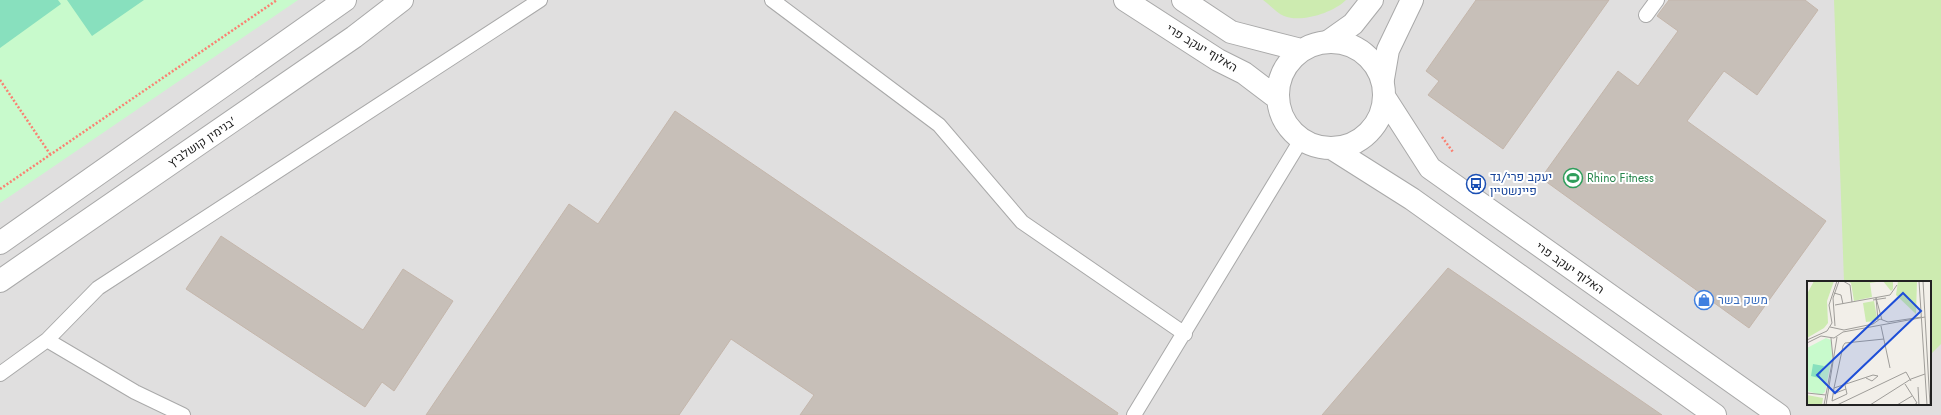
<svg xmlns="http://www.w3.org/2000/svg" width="1941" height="415" font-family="Jost,Heebo,sans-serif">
<rect width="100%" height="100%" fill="#f2efe9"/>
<path fill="#e0dfdf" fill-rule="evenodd" d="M 0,0 L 1941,0 L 1941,415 L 0,415 ZM 1808,282 L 1930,282 L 1930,404 L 1808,404 Z"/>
<path fill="#cdebb0" d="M 1263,0 L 1346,0 C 1333,13 1301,23 1284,16 C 1277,13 1270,5 1263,0 Z
M 1834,0 L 1941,0 L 1941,344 L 1930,355 L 1930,282 L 1844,282 Z"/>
<path fill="#c8facc" d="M 0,0 L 298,0 L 0,203 Z"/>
<path fill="#88e0be" d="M 0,0 L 58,0 L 61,4 L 0,48 Z
M 67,0 L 144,0 L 92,36 Z"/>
<path fill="#c7bfb8" stroke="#c4b6ab" d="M 1476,0 L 1609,0 L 1503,149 L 1428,95 L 1439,81 L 1426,71 Z
M 1669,0 L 1805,0 L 1818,10 L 1757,95 L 1724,71 L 1687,121 L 1826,221 L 1749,328 L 1541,178 L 1618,71 L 1638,86 L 1678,31 L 1657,16 Z
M 675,111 L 1118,413 L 1117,415 L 800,415 L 814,395 L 731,339 L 679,415 L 426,415 L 569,204 L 598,224 Z
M 221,236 L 363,330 L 403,269 L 453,301 L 394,391 L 382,382 L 365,407 L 186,289 Z
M 1448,268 L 1662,415 L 1322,415 Z"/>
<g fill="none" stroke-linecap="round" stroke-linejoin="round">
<g stroke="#a9a9a9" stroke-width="16">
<path id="service" d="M 772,0 L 939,125 L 1022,222 L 1185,334
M 1646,15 L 1657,0
M 0,374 L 47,340
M 183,415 L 135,392 L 47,340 L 98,288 L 540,0
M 1134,415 L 1301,140"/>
</g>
<g stroke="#a9a9a9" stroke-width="24">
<path id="minor" d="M 1329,41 L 1353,24 L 1372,0
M 1383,79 L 1388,50 L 1412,0
M 0,243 L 345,0
M 0,281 L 354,37 L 402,0"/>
</g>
<g stroke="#a9a9a9" stroke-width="24">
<path id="tertiary" d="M 1125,0 L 1218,60 L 1244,73 L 1277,98
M 1183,0 L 1231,32 L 1301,50
M1278 95a53 53 0 1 1 106 0a53 53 0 1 1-106 0Z
M 1385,98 L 1430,168 L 1779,415
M 1333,149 L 1412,199 L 1715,415"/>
</g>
<path stroke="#fa8072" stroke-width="2.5" stroke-dasharray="2 2" stroke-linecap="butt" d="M 0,80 L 50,154
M 1442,137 L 1453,152
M 0,189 L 277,0"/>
<use href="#service" stroke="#fff" stroke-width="14"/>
<use href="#minor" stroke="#fff" stroke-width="22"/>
<use href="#tertiary" stroke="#fff" stroke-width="22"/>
</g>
<defs>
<g id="stadium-ring" transform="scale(1)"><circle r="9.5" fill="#fff" stroke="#2e9e5b" stroke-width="1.5"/><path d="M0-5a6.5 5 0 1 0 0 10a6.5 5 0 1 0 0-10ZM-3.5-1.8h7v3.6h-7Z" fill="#2e9e5b"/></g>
<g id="bus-ring" transform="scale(1)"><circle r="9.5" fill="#fff" stroke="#1a4fb4" stroke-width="1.5"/><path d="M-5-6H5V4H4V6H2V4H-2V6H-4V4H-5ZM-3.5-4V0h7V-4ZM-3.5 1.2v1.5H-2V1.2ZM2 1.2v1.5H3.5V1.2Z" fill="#1a4fb4"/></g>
<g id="shop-ring" transform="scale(1)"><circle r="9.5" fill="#fff" stroke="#3f7fe0" stroke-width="1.5"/><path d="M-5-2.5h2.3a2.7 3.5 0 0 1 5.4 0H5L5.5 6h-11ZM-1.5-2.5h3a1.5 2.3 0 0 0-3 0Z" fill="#3f7fe0"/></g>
</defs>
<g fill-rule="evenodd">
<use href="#stadium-ring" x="1573" y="178"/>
<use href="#bus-ring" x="1476" y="184"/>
<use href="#shop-ring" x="1704" y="300"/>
</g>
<g text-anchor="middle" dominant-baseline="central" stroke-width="4" stroke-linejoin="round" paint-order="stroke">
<g font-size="12" fill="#222" stroke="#fff">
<text transform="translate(1202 48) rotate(31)">האלוף יעקב פרי</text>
<text transform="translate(202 142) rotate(-34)">בנימין קושלביץ'</text>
<text transform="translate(1570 268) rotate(35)">האלוף יעקב פרי</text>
</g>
<g font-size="12" fill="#164399" stroke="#fff" text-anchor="start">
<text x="1490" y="177">יעקב פרי/גד<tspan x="1490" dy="14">פיינשטיין</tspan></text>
</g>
<g font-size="12" fill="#27864d" stroke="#fff" text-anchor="start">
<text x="1587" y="178">Rhino Fitness</text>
</g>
<g font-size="12" fill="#366cbe" stroke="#fff" text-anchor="start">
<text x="1718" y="300">משק בשר</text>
</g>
</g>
<g transform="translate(1807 281)">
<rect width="124" height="124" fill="#f2efe9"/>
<path d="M 7,0 L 27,0 L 20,20 L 21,42 L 17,47 L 0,57 L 0,13 ZM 40,0 L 86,0 L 86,8 L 84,10 L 76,0 L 63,2 L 65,16 L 47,20 L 44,2 ZM 91,0 L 110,0 L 109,33 L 89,14 ZM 67,20 L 70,37 L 68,40 L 59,41 L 56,22 ZM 0,114 L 16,117 L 15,124 L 0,124 Z" fill="#cdebb0"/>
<path d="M 19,57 L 24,59 L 25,75 L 18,111 L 14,114 L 0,110 L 0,67 Z" fill="#c8facc"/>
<path d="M 6,83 L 17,85 L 12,97 L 8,96 L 9,90 L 8,96 L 4,95 Z" fill="#88e0be"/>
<path fill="none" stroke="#9f9d99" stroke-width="1" d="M 36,0 L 43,4 L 45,21M 112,0 L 120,124M 116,0 L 123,124M 27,12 L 34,14 L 36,23M 69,17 L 75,39M 69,17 L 71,39M 66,19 L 79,17M 28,24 L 83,14 L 90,4M 28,45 L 26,17 L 32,0M 74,45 L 83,87M 23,46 L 37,49 L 66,43 L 73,38 L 81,41 L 115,36M 20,50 L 25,42 L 22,24 L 30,0M 0,59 L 20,50M 0,62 L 14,55 L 27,57 L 36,51 L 118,36M 59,97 L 65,100 L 71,95 L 66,94 L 27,107 L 36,65 L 38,62 L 77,58M 98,103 L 110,122 L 107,124M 111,106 L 112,124M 27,107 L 25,120 L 40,113 L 38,104M 0,112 L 19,114M 26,113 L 39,108M 17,124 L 26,77 L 24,57M 19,124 L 30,56M 30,124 L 99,91 L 104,100M 63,124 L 104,98 L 118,93M 90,124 L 105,115"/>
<path fill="#1d4ed8" fill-opacity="0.15" stroke="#1d4ed8" stroke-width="2" d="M 96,12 L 114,30 L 28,112 L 10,94 Z"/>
<rect width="124" height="124" fill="none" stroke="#222" stroke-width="2"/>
</g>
</svg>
